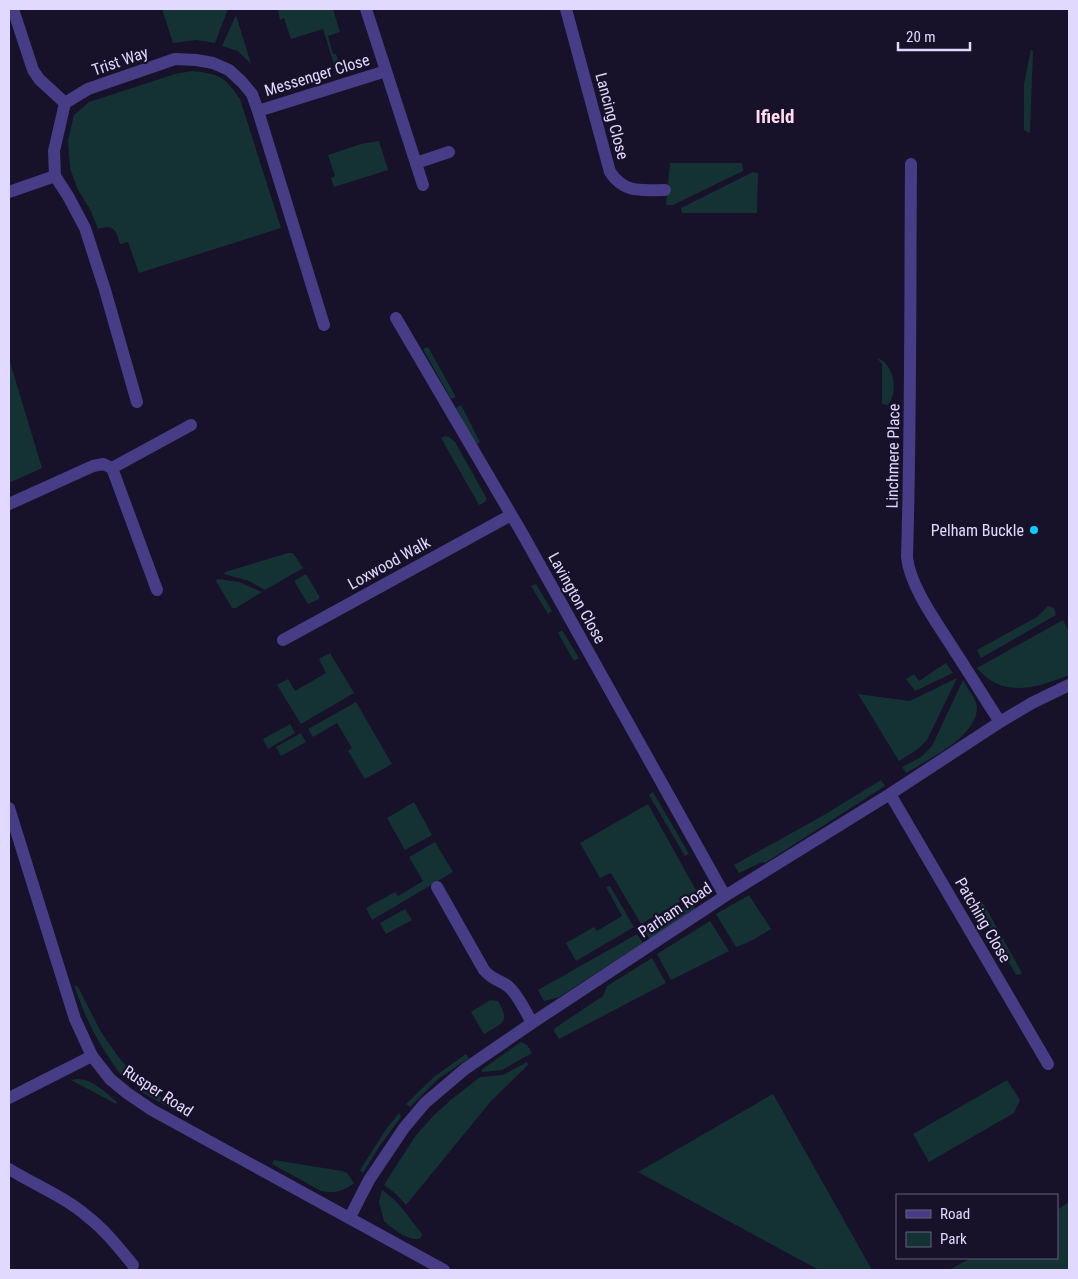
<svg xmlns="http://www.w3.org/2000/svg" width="1078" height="1279" font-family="'Roboto Condensed',sans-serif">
<rect width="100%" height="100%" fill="#171129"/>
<path fill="#143233" d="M 162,9 L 228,9 L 215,43 L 196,40 L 173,43 Z
M 282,9 L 333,9 L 340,32 L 328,36 L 333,54 L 336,54 L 341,69 L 336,71 L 323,29 L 291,39 L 284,18 L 280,20 L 278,10 Z
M 236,15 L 251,64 L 238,51 L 222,46 Z
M 1031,49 L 1033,51 L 1030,132 L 1029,133 L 1024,130 L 1024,84 Z
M 192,71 C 220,74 224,76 240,99 L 281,228 L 139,273 L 128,242 L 120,244 C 116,230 114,224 98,229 L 91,211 L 77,188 L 70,168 L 68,140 L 74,115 L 89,102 L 175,74 Z
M 379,141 L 388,170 L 334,187 L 331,178 L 335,176 L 328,155 L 361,144 Z
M 670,163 L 742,163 L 743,171 L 673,205 L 666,205 Z
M 753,172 L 758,173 L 757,213 L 682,213 L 681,208 Z
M 428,347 L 456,397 L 451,399 L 423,349 Z
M 877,358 C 894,363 899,392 888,405 L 882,404 L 882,364 Z
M 10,362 L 42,468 L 9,483 L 9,363 Z
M 461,405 L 480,442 L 476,444 L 456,408 Z
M 445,436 L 449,437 L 455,442 L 487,499 L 485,502 L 479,505 L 441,438 Z
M 288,553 L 293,553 L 303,568 L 265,590 L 249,581 L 224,574 L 225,572 Z
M 306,574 L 319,596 L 319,599 L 308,604 L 294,581 Z
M 218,579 L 239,582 L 262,592 L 236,608 L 232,608 L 216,581 Z
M 536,584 L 552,611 L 548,614 L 531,586 Z
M 1048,606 L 1054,608 L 1056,615 L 981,658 L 977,650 L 1037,617 Z
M 1063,620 L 1069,632 L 1069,675 C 1037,688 1002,699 977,668 Z
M 562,630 L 579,658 L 574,661 L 558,633 Z
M 330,653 L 354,693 L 301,724 L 277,685 L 288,679 L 295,691 L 326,673 L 319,659 Z
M 946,663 L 953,673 L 915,691 L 906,679 L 914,674 L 919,681 Z
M 957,678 L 927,740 L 918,749 L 899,761 L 858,694 L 910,701 Z
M 963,680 C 967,688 976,698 977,707 C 978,737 927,760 906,773 L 902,767 L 921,757 L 932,746 Z
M 356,702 L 392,764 L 365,779 L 348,751 L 352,748 L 337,723 L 313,737 L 308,729 Z
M 290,724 L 295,733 L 268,749 L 263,739 Z
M 301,733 L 306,742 L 281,756 L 276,747 Z
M 881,780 L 885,786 L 765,863 L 762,862 L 739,873 L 734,865 L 824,815 Z
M 653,792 L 689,854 L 685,856 L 649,795 Z
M 414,802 L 432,835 L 405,850 L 387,818 Z
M 648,804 L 697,892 L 641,924 L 611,873 L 600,878 L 580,843 Z
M 435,842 L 453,872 L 372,920 L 366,908 L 395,892 L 398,896 L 423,881 L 409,857 Z
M 610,886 L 634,927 L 576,961 L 566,943 L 594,927 L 597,931 L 622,916 L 606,887 Z
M 749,895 L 771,929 L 751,941 L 736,947 L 716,914 Z
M 982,901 L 1022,973 L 1021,974 L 1017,975 L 1015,973 L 976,905 Z
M 693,902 L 695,908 L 650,940 L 644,930 Z
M 405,909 L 412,920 L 386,934 L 380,923 Z
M 710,921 L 729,951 L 671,980 L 657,954 Z
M 637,934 L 643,943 L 559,997 L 544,1001 L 538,990 Z
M 652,958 L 666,983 L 559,1039 L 554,1031 L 555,1028 L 603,996 L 607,986 Z
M 74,985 L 78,987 L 101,1032 L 120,1059 L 131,1071 L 121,1075 C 98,1043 87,1023 74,985 Z
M 490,1000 L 498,1001 C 511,1023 502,1023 484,1034 L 471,1012 Z
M 521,1042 L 527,1045 L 532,1053 L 502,1070 L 483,1072 L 481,1070 Z
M 466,1054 L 469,1058 L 438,1079 L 410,1107 L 406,1104 L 435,1076 Z
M 527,1062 L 528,1065 L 492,1100 L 406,1205 L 395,1193 L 384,1185 L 414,1138 L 433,1116 L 452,1099 L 480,1077 L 503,1075 Z
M 78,1079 C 94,1080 105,1092 117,1102 L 116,1104 L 71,1080 Z
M 1007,1080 L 1020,1100 L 1014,1113 L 929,1162 L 913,1134 Z
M 143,1083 L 177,1110 L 177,1112 L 138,1090 Z
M 773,1094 L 872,1270 L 819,1270 L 638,1172 Z
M 399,1113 L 401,1117 L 379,1147 L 363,1173 L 360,1170 L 387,1128 Z
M 274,1160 L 342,1171 L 347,1173 L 354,1183 C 344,1191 335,1194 321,1191 L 272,1164 Z
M 382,1190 C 398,1200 410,1219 422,1234 L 421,1238 C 409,1243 392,1228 384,1221 L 379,1202 Z
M 1069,1202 L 1069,1270 L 949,1270 L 971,1258 L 1057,1258 L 1057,1210 Z"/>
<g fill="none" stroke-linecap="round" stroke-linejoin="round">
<path stroke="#463d86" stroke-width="12" d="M 13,9 L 33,70 L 39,79 L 65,103
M 366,9 L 423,185
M 566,9 L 610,172 C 625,194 641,190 665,190
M 258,111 L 386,71
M 416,163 L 449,152
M 911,164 C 910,295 911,426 907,557 C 910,588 940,627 956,653 C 971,676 985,699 1000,722
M 9,192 L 55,176
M 396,318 L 522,533 L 725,896
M 137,402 L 105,290 L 85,228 L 68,196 L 55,176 L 54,151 L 65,103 L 88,89 L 175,59 L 196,60 L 213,63 L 229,70 L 242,82 L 252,94 L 258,111 L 324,325
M 112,468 L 157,590
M 9,504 L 93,466 L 103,464 L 112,468 L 191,425
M 283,640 L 511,515
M 890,794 L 1048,1064
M 437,887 L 484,970 C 494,982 501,979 510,988 C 519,997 526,1012 532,1023
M 9,1098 L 92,1056
M 9,1169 C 35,1185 65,1197 88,1217 C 105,1230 119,1248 133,1265
M 350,1217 L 369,1180 L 404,1128 L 425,1103 L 465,1069 L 532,1023 L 725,896 L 890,794 L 1000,722 L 1032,703 L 1069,685"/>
<path stroke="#463d86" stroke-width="12" d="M 9,808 L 75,1019 L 92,1056 L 110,1079 L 127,1093 L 152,1110 L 444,1270"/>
</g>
<circle fill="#0bcff9" stroke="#171129" stroke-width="2" cx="1034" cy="530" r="5"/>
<g text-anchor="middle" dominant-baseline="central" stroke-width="4.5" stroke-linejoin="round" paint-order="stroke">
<g font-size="16" fill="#e1dafe" stroke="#171129">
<text transform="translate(120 61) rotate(-19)">Trist Way</text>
<text transform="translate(317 75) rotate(-17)">Messenger Close</text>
<text transform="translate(612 116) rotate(75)">Lancing Close</text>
<text transform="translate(893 456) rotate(-89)">Linchmere Place</text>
<text transform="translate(389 563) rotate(-29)">Loxwood Walk</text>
<text transform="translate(577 598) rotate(61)">Lavington Close</text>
<text transform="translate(675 910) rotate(-34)">Parham Road</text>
<text transform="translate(983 920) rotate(60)">Patching Close</text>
<text transform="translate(158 1091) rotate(33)">Rusper Road</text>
</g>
<g font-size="16" fill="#e1dafe" stroke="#171129" text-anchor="end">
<text x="1024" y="530">Pelham Buckle</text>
</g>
<g font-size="19" font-weight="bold" fill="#fedcef" stroke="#171129">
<text x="775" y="116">Ifield</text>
</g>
</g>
<rect width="1078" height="1279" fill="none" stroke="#e1dafe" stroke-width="20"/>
<rect x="896" y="1194" width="162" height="65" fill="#171129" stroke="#68617e"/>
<rect x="906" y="1210" width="25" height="8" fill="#463d86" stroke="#68617e"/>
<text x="940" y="1219" font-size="15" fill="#e1dafe">Road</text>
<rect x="906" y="1232" width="25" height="15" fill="#143233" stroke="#68617e"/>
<text x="940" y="1244" font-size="15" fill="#e1dafe">Park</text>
<path d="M898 42v8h72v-8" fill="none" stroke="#e1dafe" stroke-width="2.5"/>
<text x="906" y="42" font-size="15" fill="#e1dafe" stroke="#171129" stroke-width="4" paint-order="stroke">20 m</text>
</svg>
